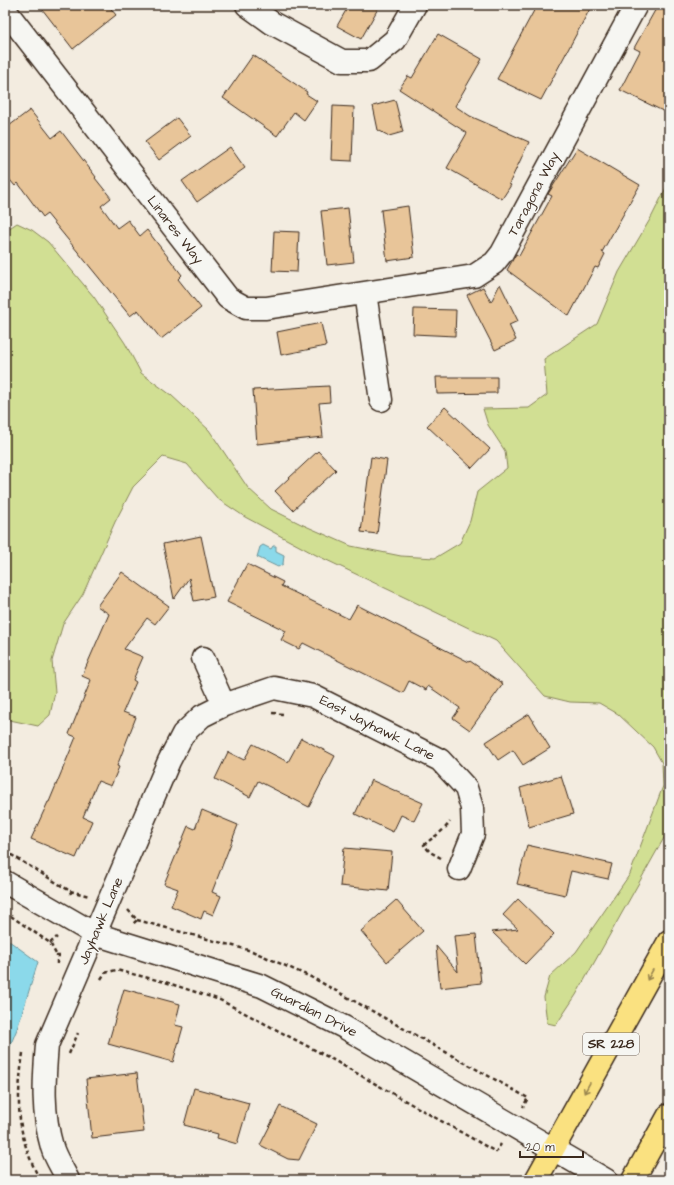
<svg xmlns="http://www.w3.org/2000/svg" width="674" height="1185" font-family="'Architects Daughter',sans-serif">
<rect width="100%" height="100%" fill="#f3ece0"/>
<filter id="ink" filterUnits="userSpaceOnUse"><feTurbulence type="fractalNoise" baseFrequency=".025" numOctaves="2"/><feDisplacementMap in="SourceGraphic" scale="8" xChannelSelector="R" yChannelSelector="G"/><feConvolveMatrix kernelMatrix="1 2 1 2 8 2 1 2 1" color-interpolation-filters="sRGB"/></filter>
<g filter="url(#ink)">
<path fill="#d1df93" stroke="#868458" d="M 669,182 L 669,829 L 576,995 L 556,1025 L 547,1023 L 544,997 L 550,976 L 576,952 L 630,874 L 663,786 L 662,763 L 653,747 L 618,714 L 599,703 L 570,702 L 545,696 L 496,641 L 316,555 L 245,517 L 218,499 L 187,464 L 163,457 L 133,487 L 115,522 L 83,594 L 63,624 L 52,661 L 55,692 L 50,715 L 38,726 L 5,719 L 5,231 L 17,223 L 32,230 L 48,242 L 94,297 L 125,343 L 141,373 L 171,395 L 209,430 L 248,488 L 271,509 L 301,524 L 351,546 L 401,556 L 435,558 L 460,543 L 470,521 L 477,492 L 507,468 L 505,451 L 488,425 L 483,409 L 529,408 L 547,395 L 544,359 L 597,324 L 619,272 L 652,216 Z"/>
<path fill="#8bd9ea" stroke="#6b9398" d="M 263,545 L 271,549 L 273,546 L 276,546 L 276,551 L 284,555 L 283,564 L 278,567 L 257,557 L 260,547 Z
M 5,938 L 38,962 L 17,1029 L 5,1058 Z"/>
<path fill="#e8c599" stroke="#3b2a1e" d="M 39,5 L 108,5 L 116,15 L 73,49 Z
M 349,5 L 380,5 L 361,39 L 337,26 Z
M 537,5 L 592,5 L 541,100 L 497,79 Z
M 658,5 L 669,5 L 669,114 L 620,90 L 640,51 L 634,48 Z
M 438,34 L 482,59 L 455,106 L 470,116 L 529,142 L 509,184 L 511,185 L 502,199 L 447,168 L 467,133 L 399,89 L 408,76 L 412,78 Z
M 253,55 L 307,92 L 306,94 L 317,101 L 304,120 L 294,112 L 277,136 L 223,98 Z
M 395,100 L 403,132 L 389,136 L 378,130 L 373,106 Z
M 333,106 L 354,107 L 352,161 L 331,160 Z
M 30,110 L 52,138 L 61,131 L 96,177 L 95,178 L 111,198 L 101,206 L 117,228 L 128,220 L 140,236 L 147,230 L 182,275 L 178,279 L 201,308 L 161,339 L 138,310 L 130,316 L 47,214 L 43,217 L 18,183 L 15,186 L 5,174 L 5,129 Z
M 177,118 L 191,136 L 159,160 L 145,142 Z
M 230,147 L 245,168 L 197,202 L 182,181 Z
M 577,148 L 640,185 L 602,252 L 605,254 L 598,268 L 595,267 L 569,316 L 507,270 L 516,254 L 519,256 L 552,196 L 548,194 Z
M 408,206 L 414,257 L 387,261 L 381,210 Z
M 348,208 L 354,262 L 327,265 L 321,211 Z
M 274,231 L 299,232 L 297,272 L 272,271 Z
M 500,284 L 518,321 L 509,325 L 516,340 L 495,350 L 467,295 L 483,287 L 491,302 Z
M 414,309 L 456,310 L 455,336 L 413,334 Z
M 321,323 L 326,346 L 281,355 L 277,332 Z
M 436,377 L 497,377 L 497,393 L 437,394 Z
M 329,386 L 330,402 L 319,403 L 323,437 L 257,444 L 253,390 Z
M 445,407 L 490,449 L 472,468 L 427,426 Z
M 318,451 L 336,470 L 293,510 L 275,491 Z
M 371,457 L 387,460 L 377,534 L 361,532 Z
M 201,536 L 214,597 L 194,601 L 189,578 L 174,599 L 163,544 Z
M 247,564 L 283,582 L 281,586 L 349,619 L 357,605 L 469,662 L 470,661 L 503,684 L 470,730 L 453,718 L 460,708 L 428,686 L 426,690 L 409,681 L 403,693 L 303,643 L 299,649 L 281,640 L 286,631 L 227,602 Z
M 122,572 L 169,606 L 155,624 L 147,618 L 124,649 L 143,657 L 133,680 L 136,682 L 123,712 L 136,717 L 117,766 L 119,767 L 111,786 L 98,781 L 83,817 L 92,821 L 76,858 L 31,839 L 48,802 L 49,802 L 76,737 L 69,734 L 91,680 L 82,676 L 109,614 L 97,606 Z
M 529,714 L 550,748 L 523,765 L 513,750 L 498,760 L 486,742 Z
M 301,738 L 335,756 L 309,807 L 258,781 L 250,797 L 215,779 L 228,752 L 244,760 L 253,744 L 288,762 Z
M 561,776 L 573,814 L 529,827 L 520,788 Z
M 371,780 L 423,803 L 414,821 L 401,815 L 393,832 L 355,814 Z
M 202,810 L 238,825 L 212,892 L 221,896 L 213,915 L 204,911 L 201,919 L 171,906 L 178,889 L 164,884 L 188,826 L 195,829 Z
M 527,845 L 612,864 L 608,879 L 571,871 L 565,895 L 517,884 Z
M 344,848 L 392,852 L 388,891 L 340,886 Z
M 518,899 L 554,934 L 525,964 L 492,932 L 518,929 L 503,915 Z
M 396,900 L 423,931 L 387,962 L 361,931 Z
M 476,934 L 481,983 L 440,988 L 436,946 L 458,972 L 454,936 Z
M 124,989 L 180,1004 L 175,1025 L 183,1027 L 173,1062 L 108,1044 Z
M 137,1073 L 144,1132 L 92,1138 L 86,1079 Z
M 194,1088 L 249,1103 L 237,1144 L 217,1138 L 218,1134 L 184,1125 Z
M 280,1106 L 317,1124 L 299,1160 L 288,1159 L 260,1145 Z"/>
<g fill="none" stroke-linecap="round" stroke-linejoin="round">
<g stroke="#3b2a1e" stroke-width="25">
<path id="minor" d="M 247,5 L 272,23 L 342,61 L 369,61 L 395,40 L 415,5
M 5,10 L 228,298 L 246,308 L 266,308 L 474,276 L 494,263 L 502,253 L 636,5
M 365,293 L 381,400
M 203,658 L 224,705
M 5,882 L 95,934 L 262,986 L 344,1027 L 606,1180
M 68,1180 C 63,1169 55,1158 52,1147 C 42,1113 44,1080 47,1045 L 169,761 L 183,734 L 202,716 L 224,705 L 274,688 L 313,696 L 440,760 L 466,788 L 472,808 L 473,834 L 459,869"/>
</g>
<g stroke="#3b2a1e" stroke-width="25">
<path id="major" d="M 536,1180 L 669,941
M 633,1180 L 669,1115"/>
</g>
<path stroke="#3b2a1e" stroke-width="2.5" stroke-dasharray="4 3" stroke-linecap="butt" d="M 272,713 L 283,714
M 5,851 L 70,891 L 71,894
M 441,858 L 430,852 L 424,845 C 434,836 441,834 450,822
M 70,891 L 89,896
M 128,910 L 137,920 L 133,924
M 5,912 L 50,943 L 57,956
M 137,920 L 252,951 L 313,978 L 528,1098 L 523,1107
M 50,943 L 57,937
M 57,964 L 57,956 L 62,956
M 101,979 L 105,973 L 116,970 L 165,982 L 220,1000 L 328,1057 L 496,1152 L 501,1144
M 23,1053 C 16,1103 16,1134 40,1180
M 69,1054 L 78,1033"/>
<use href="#minor" stroke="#f6f6f2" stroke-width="22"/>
<use href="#major" stroke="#fae180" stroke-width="22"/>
</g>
<defs><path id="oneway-shaft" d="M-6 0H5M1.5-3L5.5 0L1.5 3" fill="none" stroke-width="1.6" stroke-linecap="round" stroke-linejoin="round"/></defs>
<g stroke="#9a864f">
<use href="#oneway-shaft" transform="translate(650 975) rotate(119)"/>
<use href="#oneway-shaft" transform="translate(587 1088) rotate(119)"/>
</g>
</g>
<g text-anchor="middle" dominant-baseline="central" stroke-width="3" stroke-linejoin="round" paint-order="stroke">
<rect fill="#f6f6f2" stroke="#73675e" stroke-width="1" x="583" y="1033" width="56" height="22" rx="3"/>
<g font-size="13" font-weight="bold" fill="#3b2a1e">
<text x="611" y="1044">SR 228</text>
</g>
<g font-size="14" fill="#3b2a1e" stroke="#f6f6f2">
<text transform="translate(534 194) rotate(-62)">Taragona Way</text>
<text transform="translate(175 230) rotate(52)">Linares Way</text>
<text transform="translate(377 728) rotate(27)">East Jayhawk Lane</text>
<text transform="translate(101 921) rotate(-67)">Jayhawk Lane</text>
<text transform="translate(314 1012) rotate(27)">Guardian Drive</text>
</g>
</g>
<rect width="674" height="1185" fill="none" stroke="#f6f6f2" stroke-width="20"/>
<rect x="10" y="10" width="654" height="1165" fill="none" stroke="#3b2a1e" stroke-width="1.5" filter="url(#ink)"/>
<path d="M520 1151v6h63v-6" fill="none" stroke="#3b2a1e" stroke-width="2"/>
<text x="526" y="1151" font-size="12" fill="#3b2a1e" stroke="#f6f6f2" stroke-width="3" paint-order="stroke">20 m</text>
</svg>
